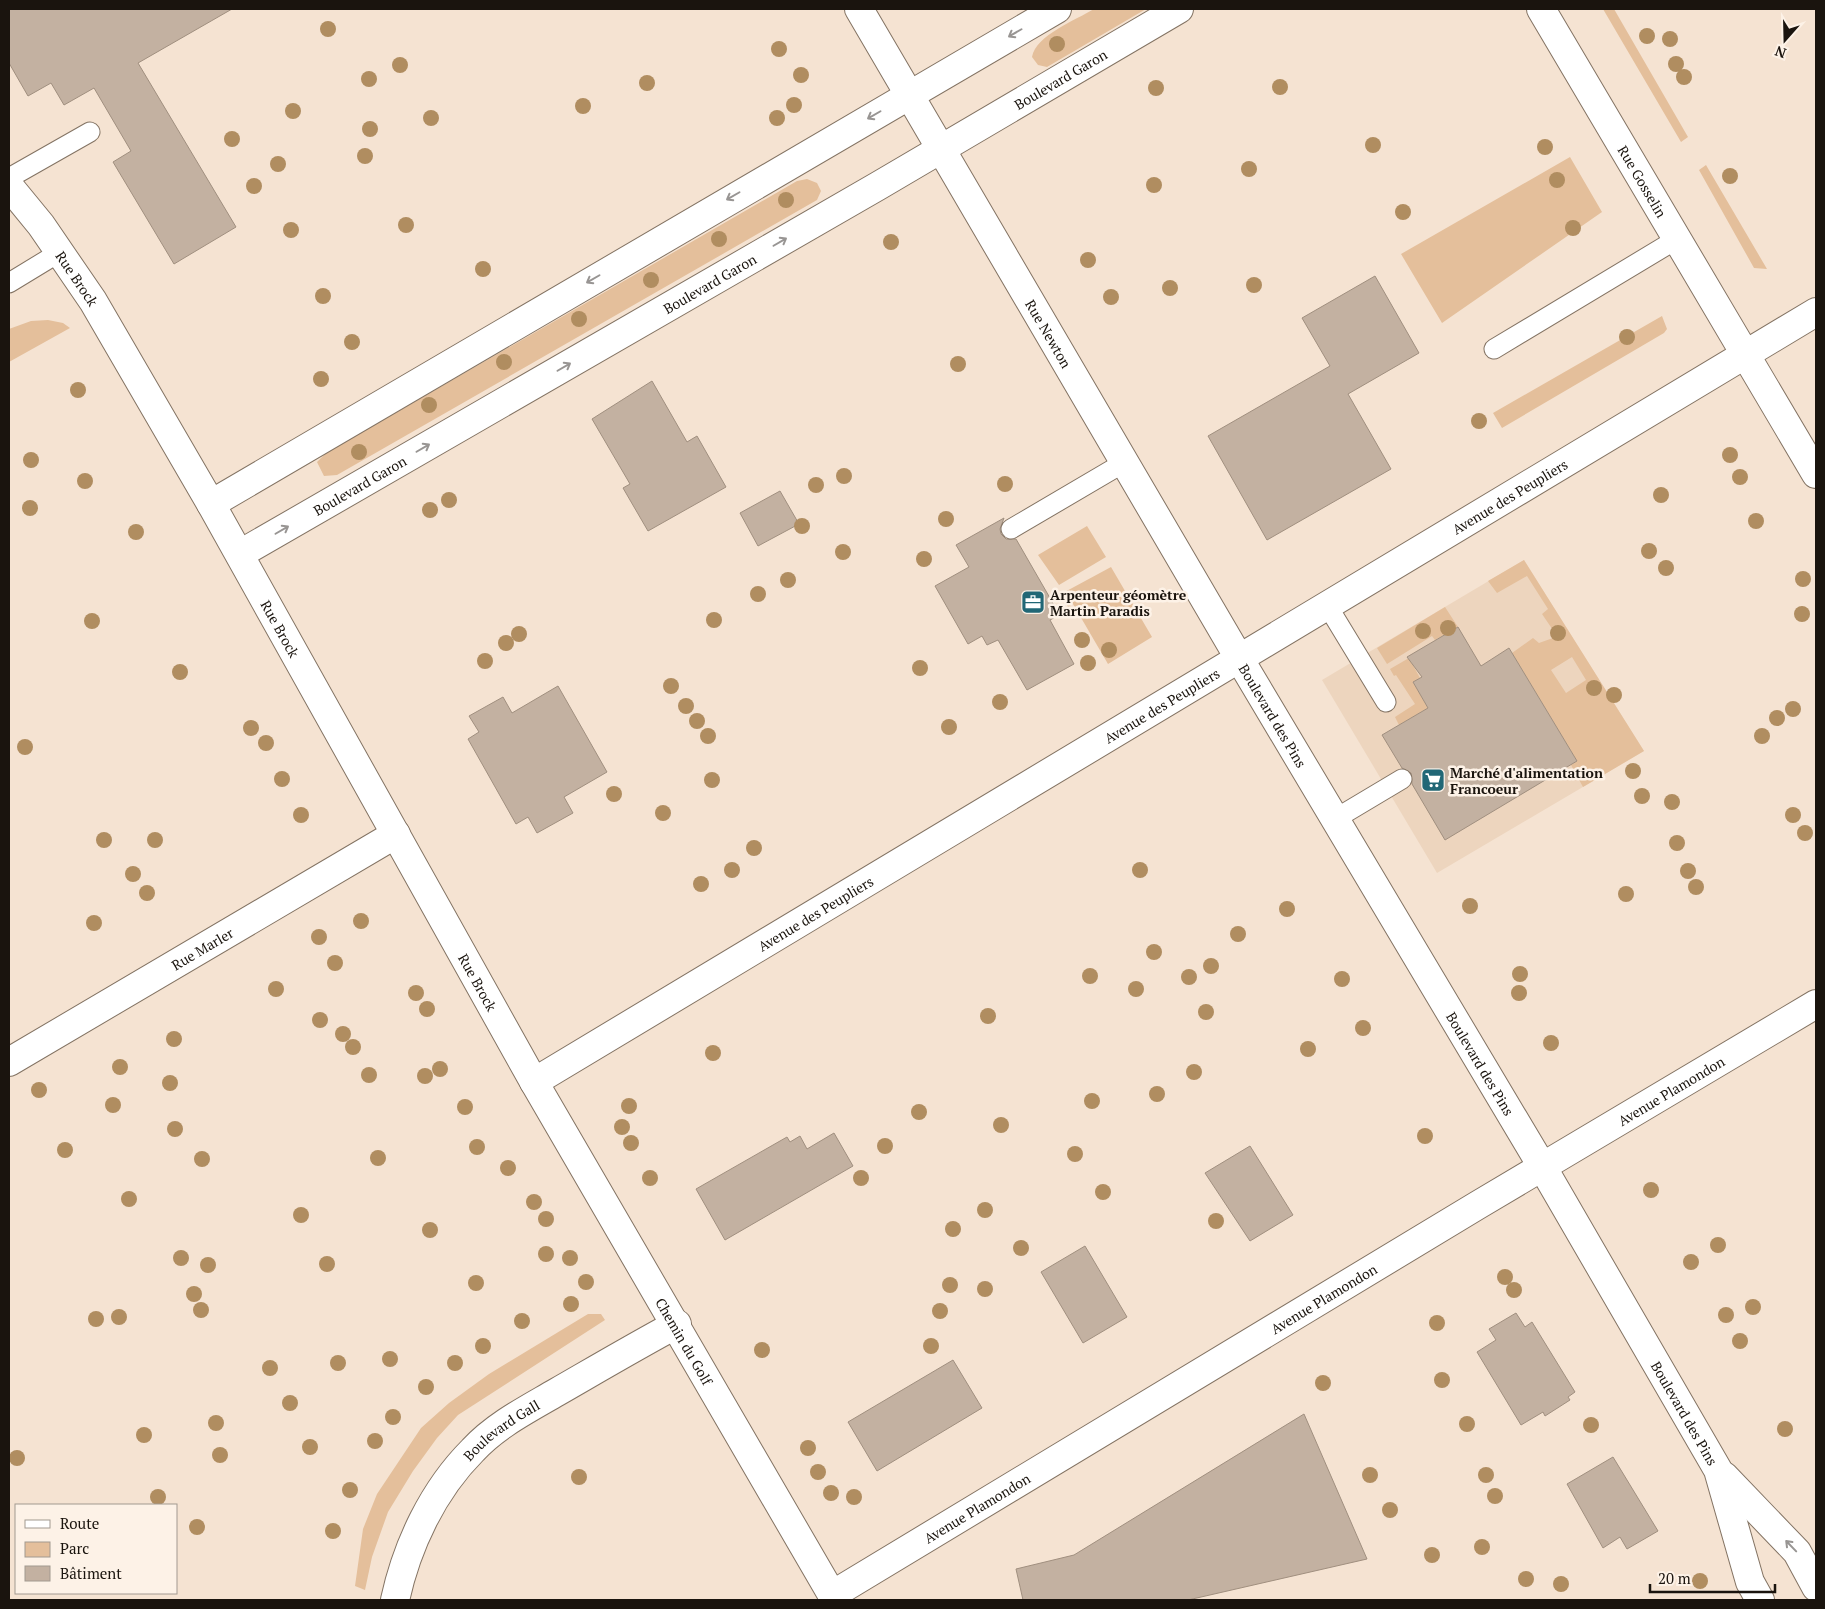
<svg xmlns="http://www.w3.org/2000/svg" width="1825" height="1609" font-family="'PT Serif',serif">
<rect width="100%" height="100%" fill="#f5e3d2"/>
<path fill="#edd5be" d="M 1524,560 L 1644,751 L 1437,873 L 1322,680 Z"/>
<path fill="#e4bf9b" fill-rule="evenodd" d="M 1094,9 L 1146,9 L 1047,67 L 1038,65 L 1032,57 C 1036,35 1076,20 1094,9 Z
M 1603,9 L 1614,9 L 1688,137 L 1681,142 Z
M 1570,157 L 1602,212 L 1442,323 L 1401,254 Z
M 1706,165 L 1767,269 L 1754,268 L 1699,170 Z
M 807,179 L 817,183 L 821,191 L 817,200 L 337,475 L 324,476 L 317,462 L 326,453 L 797,181 Z
M 1662,316 L 1667,329 L 1664,333 L 1502,428 L 1493,413 Z
M 48,320 L 63,323 L 70,328 L 9,362 L 9,329 L 31,321 Z
M 1087,526 L 1106,557 L 1059,585 L 1038,555 Z
M 1524,560 L 1644,751 L 1583,787 L 1571,765 L 1577,761 L 1512,653 L 1533,638 L 1539,643 L 1553,638 L 1559,639 L 1542,614 L 1548,609 L 1527,576 L 1497,593 L 1488,581 ZM 1572,657 L 1586,680 L 1566,693 L 1551,670 Z
M 1111,567 L 1152,637 L 1108,664 L 1073,604 L 1068,607 L 1061,594 Z
M 1445,607 L 1458,627 L 1435,640 L 1432,636 L 1387,664 L 1377,648 Z
M 1409,658 L 1420,678 L 1413,682 L 1428,708 L 1399,725 L 1395,717 L 1415,704 L 1396,675 L 1394,676 L 1390,669 Z
M 588,1314 L 601,1314 L 605,1320 L 458,1415 L 437,1438 L 413,1471 L 388,1512 L 372,1557 L 365,1590 L 355,1586 L 363,1529 L 377,1494 L 421,1428 L 449,1403 L 489,1374 Z"/>
<path fill="#c3b1a1" stroke="#a08f7f" d="M 9,9 L 232,9 L 138,63 L 236,227 L 174,264 L 113,162 L 131,151 L 94,88 L 64,105 L 51,83 L 28,96 L 9,63 Z
M 1375,276 L 1419,353 L 1348,394 L 1391,469 L 1267,540 L 1208,436 L 1330,366 L 1302,318 Z
M 652,381 L 687,442 L 697,436 L 726,487 L 648,531 L 623,488 L 630,484 L 592,419 Z
M 780,491 L 799,524 L 758,546 L 740,513 Z
M 1004,518 L 1000,529 L 1001,534 L 1006,539 L 1016,539 L 1050,598 L 1059,615 L 1050,620 L 1074,664 L 1027,690 L 998,640 L 987,645 L 982,636 L 968,644 L 935,586 L 969,567 L 956,545 Z
M 1458,627 L 1481,666 L 1509,648 L 1577,761 L 1445,840 L 1412,784 L 1411,773 L 1402,768 L 1382,735 L 1428,708 L 1413,682 L 1422,677 L 1407,657 Z
M 558,686 L 607,772 L 564,797 L 573,813 L 537,833 L 528,817 L 516,824 L 468,739 L 479,732 L 469,716 L 503,697 L 512,713 Z
M 834,1133 L 853,1166 L 725,1240 L 696,1189 L 787,1137 L 790,1142 L 800,1136 L 807,1149 Z
M 1250,1146 L 1293,1215 L 1250,1241 L 1205,1173 Z
M 1085,1246 L 1127,1317 L 1083,1343 L 1041,1272 Z
M 1516,1313 L 1525,1327 L 1532,1322 L 1575,1392 L 1568,1397 L 1570,1400 L 1545,1416 L 1543,1412 L 1521,1425 L 1477,1352 L 1496,1340 L 1489,1329 Z
M 953,1360 L 982,1408 L 877,1471 L 848,1422 Z
M 1304,1414 L 1367,1559 L 1188,1600 L 1023,1600 L 1016,1569 L 1074,1555 Z
M 1613,1457 L 1658,1531 L 1627,1549 L 1620,1537 L 1603,1548 L 1567,1484 Z"/>
<g fill="none" stroke-linecap="round" stroke-linejoin="round">
<g stroke="#837363" stroke-width="21">
<path id="lane" d="M 9,178 L 90,132
M 9,283 L 60,252
M 1494,349 L 1677,239
M 1011,529 L 1125,462
M 1327,605 L 1386,702
M 1335,819 L 1402,779"/>
</g>
<g stroke="#837363" stroke-width="30">
<g id="street">
<path id="s1" d="M 1541,9 L 1816,474"/>
<path d="M 211,504 L 1057,9"/>
<path id="s2" d="M 240,554 L 878,186 L 1179,9"/>
<path id="s3" d="M 9,1062 L 396,834"/>
<path id="s4" d="M 534,1082 L 1816,312"/>
<path id="s5" d="M 832,1595 L 1478,1205 L 1816,1004"/>
<path id="s6" d="M 395,1600 C 407,1545 433,1490 473,1450 C 496,1425 528,1409 557,1392 C 597,1369 636,1346 677,1324"/>
</g>
</g>
<g stroke="#837363" stroke-width="30">
<g id="secondary">
<path id="s7" d="M 859,9 L 1239,658 L 1543,1168 L 1718,1470 L 1750,1582 L 1760,1600"/>
<path id="s8" d="M 9,186 L 41,225 L 93,301 L 211,504 L 534,1082 L 835,1600"/>
<path d="M 1724,1476 L 1797,1552 L 1816,1587"/>
</g>
</g>
<use href="#lane" stroke="#fff" stroke-width="19"/>
<use href="#street" stroke="#fff" stroke-width="28"/>
<use href="#secondary" stroke="#fff" stroke-width="28"/>
</g>
<g fill="#b08d60">
<circle cx="328" cy="29" r="8"/>
<circle cx="1647" cy="36" r="8"/>
<circle cx="1670" cy="39" r="8"/>
<circle cx="1057" cy="44" r="8"/>
<circle cx="779" cy="49" r="8"/>
<circle cx="1676" cy="64" r="8"/>
<circle cx="400" cy="65" r="8"/>
<circle cx="801" cy="75" r="8"/>
<circle cx="1684" cy="77" r="8"/>
<circle cx="369" cy="79" r="8"/>
<circle cx="647" cy="83" r="8"/>
<circle cx="1280" cy="87" r="8"/>
<circle cx="1156" cy="88" r="8"/>
<circle cx="794" cy="105" r="8"/>
<circle cx="583" cy="106" r="8"/>
<circle cx="293" cy="111" r="8"/>
<circle cx="431" cy="118" r="8"/>
<circle cx="777" cy="118" r="8"/>
<circle cx="370" cy="129" r="8"/>
<circle cx="232" cy="139" r="8"/>
<circle cx="1373" cy="145" r="8"/>
<circle cx="1545" cy="147" r="8"/>
<circle cx="365" cy="156" r="8"/>
<circle cx="278" cy="164" r="8"/>
<circle cx="1249" cy="169" r="8"/>
<circle cx="1730" cy="176" r="8"/>
<circle cx="1557" cy="180" r="8"/>
<circle cx="1154" cy="185" r="8"/>
<circle cx="254" cy="186" r="8"/>
<circle cx="786" cy="200" r="8"/>
<circle cx="1403" cy="212" r="8"/>
<circle cx="406" cy="225" r="8"/>
<circle cx="1573" cy="228" r="8"/>
<circle cx="291" cy="230" r="8"/>
<circle cx="719" cy="239" r="8"/>
<circle cx="891" cy="242" r="8"/>
<circle cx="1088" cy="260" r="8"/>
<circle cx="483" cy="269" r="8"/>
<circle cx="651" cy="280" r="8"/>
<circle cx="1254" cy="285" r="8"/>
<circle cx="1170" cy="288" r="8"/>
<circle cx="323" cy="296" r="8"/>
<circle cx="1111" cy="297" r="8"/>
<circle cx="579" cy="319" r="8"/>
<circle cx="1627" cy="337" r="8"/>
<circle cx="352" cy="342" r="8"/>
<circle cx="504" cy="362" r="8"/>
<circle cx="958" cy="364" r="8"/>
<circle cx="321" cy="379" r="8"/>
<circle cx="78" cy="390" r="8"/>
<circle cx="429" cy="405" r="8"/>
<circle cx="1479" cy="421" r="8"/>
<circle cx="359" cy="452" r="8"/>
<circle cx="1730" cy="455" r="8"/>
<circle cx="31" cy="460" r="8"/>
<circle cx="844" cy="476" r="8"/>
<circle cx="1740" cy="477" r="8"/>
<circle cx="85" cy="481" r="8"/>
<circle cx="1005" cy="484" r="8"/>
<circle cx="816" cy="485" r="8"/>
<circle cx="1661" cy="495" r="8"/>
<circle cx="449" cy="500" r="8"/>
<circle cx="30" cy="508" r="8"/>
<circle cx="430" cy="510" r="8"/>
<circle cx="946" cy="519" r="8"/>
<circle cx="1756" cy="521" r="8"/>
<circle cx="802" cy="526" r="8"/>
<circle cx="136" cy="532" r="8"/>
<circle cx="1649" cy="551" r="8"/>
<circle cx="843" cy="552" r="8"/>
<circle cx="924" cy="559" r="8"/>
<circle cx="1666" cy="568" r="8"/>
<circle cx="1803" cy="579" r="8"/>
<circle cx="788" cy="580" r="8"/>
<circle cx="758" cy="594" r="8"/>
<circle cx="1802" cy="614" r="8"/>
<circle cx="714" cy="620" r="8"/>
<circle cx="92" cy="621" r="8"/>
<circle cx="1448" cy="628" r="8"/>
<circle cx="1423" cy="631" r="8"/>
<circle cx="1558" cy="633" r="8"/>
<circle cx="519" cy="634" r="8"/>
<circle cx="1082" cy="640" r="8"/>
<circle cx="506" cy="643" r="8"/>
<circle cx="1109" cy="650" r="8"/>
<circle cx="485" cy="661" r="8"/>
<circle cx="1088" cy="663" r="8"/>
<circle cx="920" cy="668" r="8"/>
<circle cx="180" cy="672" r="8"/>
<circle cx="671" cy="686" r="8"/>
<circle cx="1594" cy="688" r="8"/>
<circle cx="1614" cy="695" r="8"/>
<circle cx="1000" cy="702" r="8"/>
<circle cx="686" cy="706" r="8"/>
<circle cx="1793" cy="709" r="8"/>
<circle cx="1777" cy="718" r="8"/>
<circle cx="697" cy="721" r="8"/>
<circle cx="949" cy="727" r="8"/>
<circle cx="251" cy="728" r="8"/>
<circle cx="708" cy="736" r="8"/>
<circle cx="1762" cy="736" r="8"/>
<circle cx="266" cy="743" r="8"/>
<circle cx="25" cy="747" r="8"/>
<circle cx="1633" cy="771" r="8"/>
<circle cx="282" cy="779" r="8"/>
<circle cx="712" cy="780" r="8"/>
<circle cx="614" cy="794" r="8"/>
<circle cx="1642" cy="796" r="8"/>
<circle cx="1672" cy="802" r="8"/>
<circle cx="663" cy="813" r="8"/>
<circle cx="301" cy="815" r="8"/>
<circle cx="1793" cy="815" r="8"/>
<circle cx="1805" cy="833" r="8"/>
<circle cx="104" cy="840" r="8"/>
<circle cx="155" cy="840" r="8"/>
<circle cx="1677" cy="843" r="8"/>
<circle cx="754" cy="848" r="8"/>
<circle cx="732" cy="870" r="8"/>
<circle cx="1140" cy="870" r="8"/>
<circle cx="1688" cy="871" r="8"/>
<circle cx="133" cy="874" r="8"/>
<circle cx="701" cy="884" r="8"/>
<circle cx="1696" cy="887" r="8"/>
<circle cx="147" cy="893" r="8"/>
<circle cx="1626" cy="894" r="8"/>
<circle cx="1470" cy="906" r="8"/>
<circle cx="1287" cy="909" r="8"/>
<circle cx="361" cy="921" r="8"/>
<circle cx="94" cy="923" r="8"/>
<circle cx="1238" cy="934" r="8"/>
<circle cx="319" cy="937" r="8"/>
<circle cx="1154" cy="952" r="8"/>
<circle cx="335" cy="963" r="8"/>
<circle cx="1211" cy="966" r="8"/>
<circle cx="1520" cy="974" r="8"/>
<circle cx="1090" cy="976" r="8"/>
<circle cx="1189" cy="977" r="8"/>
<circle cx="1342" cy="979" r="8"/>
<circle cx="276" cy="989" r="8"/>
<circle cx="1136" cy="989" r="8"/>
<circle cx="416" cy="993" r="8"/>
<circle cx="1519" cy="993" r="8"/>
<circle cx="427" cy="1009" r="8"/>
<circle cx="1206" cy="1012" r="8"/>
<circle cx="988" cy="1016" r="8"/>
<circle cx="320" cy="1020" r="8"/>
<circle cx="1363" cy="1028" r="8"/>
<circle cx="343" cy="1034" r="8"/>
<circle cx="174" cy="1039" r="8"/>
<circle cx="1551" cy="1043" r="8"/>
<circle cx="353" cy="1047" r="8"/>
<circle cx="1308" cy="1049" r="8"/>
<circle cx="713" cy="1053" r="8"/>
<circle cx="120" cy="1067" r="8"/>
<circle cx="440" cy="1069" r="8"/>
<circle cx="1194" cy="1072" r="8"/>
<circle cx="369" cy="1075" r="8"/>
<circle cx="425" cy="1076" r="8"/>
<circle cx="170" cy="1083" r="8"/>
<circle cx="39" cy="1090" r="8"/>
<circle cx="1157" cy="1094" r="8"/>
<circle cx="1092" cy="1101" r="8"/>
<circle cx="113" cy="1105" r="8"/>
<circle cx="629" cy="1106" r="8"/>
<circle cx="465" cy="1107" r="8"/>
<circle cx="919" cy="1112" r="8"/>
<circle cx="1001" cy="1125" r="8"/>
<circle cx="622" cy="1127" r="8"/>
<circle cx="175" cy="1129" r="8"/>
<circle cx="1425" cy="1136" r="8"/>
<circle cx="631" cy="1143" r="8"/>
<circle cx="885" cy="1146" r="8"/>
<circle cx="477" cy="1147" r="8"/>
<circle cx="65" cy="1150" r="8"/>
<circle cx="1075" cy="1154" r="8"/>
<circle cx="378" cy="1158" r="8"/>
<circle cx="202" cy="1159" r="8"/>
<circle cx="508" cy="1168" r="8"/>
<circle cx="650" cy="1178" r="8"/>
<circle cx="861" cy="1178" r="8"/>
<circle cx="1651" cy="1190" r="8"/>
<circle cx="1103" cy="1192" r="8"/>
<circle cx="129" cy="1199" r="8"/>
<circle cx="534" cy="1202" r="8"/>
<circle cx="985" cy="1210" r="8"/>
<circle cx="301" cy="1215" r="8"/>
<circle cx="546" cy="1219" r="8"/>
<circle cx="1216" cy="1221" r="8"/>
<circle cx="953" cy="1229" r="8"/>
<circle cx="430" cy="1230" r="8"/>
<circle cx="1718" cy="1245" r="8"/>
<circle cx="1021" cy="1248" r="8"/>
<circle cx="546" cy="1254" r="8"/>
<circle cx="181" cy="1258" r="8"/>
<circle cx="570" cy="1258" r="8"/>
<circle cx="1691" cy="1262" r="8"/>
<circle cx="327" cy="1264" r="8"/>
<circle cx="208" cy="1265" r="8"/>
<circle cx="1505" cy="1277" r="8"/>
<circle cx="586" cy="1282" r="8"/>
<circle cx="476" cy="1283" r="8"/>
<circle cx="950" cy="1285" r="8"/>
<circle cx="985" cy="1289" r="8"/>
<circle cx="1514" cy="1290" r="8"/>
<circle cx="194" cy="1294" r="8"/>
<circle cx="571" cy="1304" r="8"/>
<circle cx="1753" cy="1307" r="8"/>
<circle cx="201" cy="1310" r="8"/>
<circle cx="940" cy="1311" r="8"/>
<circle cx="1726" cy="1315" r="8"/>
<circle cx="119" cy="1317" r="8"/>
<circle cx="96" cy="1319" r="8"/>
<circle cx="522" cy="1321" r="8"/>
<circle cx="1437" cy="1323" r="8"/>
<circle cx="1740" cy="1341" r="8"/>
<circle cx="483" cy="1346" r="8"/>
<circle cx="931" cy="1346" r="8"/>
<circle cx="762" cy="1350" r="8"/>
<circle cx="390" cy="1359" r="8"/>
<circle cx="338" cy="1363" r="8"/>
<circle cx="455" cy="1363" r="8"/>
<circle cx="270" cy="1368" r="8"/>
<circle cx="1442" cy="1380" r="8"/>
<circle cx="1323" cy="1383" r="8"/>
<circle cx="426" cy="1387" r="8"/>
<circle cx="290" cy="1403" r="8"/>
<circle cx="393" cy="1417" r="8"/>
<circle cx="216" cy="1423" r="8"/>
<circle cx="1467" cy="1424" r="8"/>
<circle cx="1591" cy="1425" r="8"/>
<circle cx="1785" cy="1429" r="8"/>
<circle cx="144" cy="1435" r="8"/>
<circle cx="375" cy="1441" r="8"/>
<circle cx="310" cy="1447" r="8"/>
<circle cx="808" cy="1448" r="8"/>
<circle cx="220" cy="1455" r="8"/>
<circle cx="17" cy="1458" r="8"/>
<circle cx="818" cy="1472" r="8"/>
<circle cx="1370" cy="1475" r="8"/>
<circle cx="1486" cy="1475" r="8"/>
<circle cx="579" cy="1477" r="8"/>
<circle cx="350" cy="1490" r="8"/>
<circle cx="831" cy="1493" r="8"/>
<circle cx="1495" cy="1496" r="8"/>
<circle cx="158" cy="1497" r="8"/>
<circle cx="854" cy="1497" r="8"/>
<circle cx="1390" cy="1510" r="8"/>
<circle cx="197" cy="1527" r="8"/>
<circle cx="333" cy="1531" r="8"/>
<circle cx="1482" cy="1547" r="8"/>
<circle cx="1432" cy="1555" r="8"/>
<circle cx="1526" cy="1579" r="8"/>
<circle cx="1700" cy="1581" r="8"/>
<circle cx="1561" cy="1584" r="8"/>
</g>
<defs><path id="oneway-shaft" d="M-6 0H5M1.5-3L5.5 0L1.5 3" fill="none" stroke-width="1.6" stroke-linecap="round" stroke-linejoin="round" transform="scale(1.25)"/></defs>
<g stroke="#989593">
<use href="#oneway-shaft" transform="translate(1015 33) rotate(150)"/>
<use href="#oneway-shaft" transform="translate(874 115) rotate(150)"/>
<use href="#oneway-shaft" transform="translate(733 196) rotate(150)"/>
<use href="#oneway-shaft" transform="translate(780 242) rotate(-30)"/>
<use href="#oneway-shaft" transform="translate(593 279) rotate(150)"/>
<use href="#oneway-shaft" transform="translate(564 367) rotate(-30)"/>
<use href="#oneway-shaft" transform="translate(423 448) rotate(-30)"/>
<use href="#oneway-shaft" transform="translate(282 530) rotate(-30)"/>
<use href="#oneway-shaft" transform="translate(1791 1546) rotate(-134)"/>
</g>
<defs>
<g id="office-square" transform="scale(1.25)"><rect x="-9" y="-9" width="18" height="18" rx="4" fill="#216776" stroke="#fdf2e7"/><path d="M-6-3h4V-5.5h4V-3h4V5H-6ZM-1-4.5V-3h2v-1.5ZM-6 0V1H6V0Z" fill="#fff"/></g>
<g id="supermarket-square" transform="scale(1.25)"><rect x="-9" y="-9" width="18" height="18" rx="4" fill="#216776" stroke="#fdf2e7"/><path d="M-6-5.5h2.5l.6 2H6L4.5 2H-2.5L-4.4-4H-6ZM-1.5 3.2a1.3 1.3 0 1 0 .1 0ZM3 3.2a1.3 1.3 0 1 0 .1 0Z" fill="#fff"/></g>
</defs>
<g fill-rule="evenodd">
<use href="#office-square" x="1033" y="602"/>
<use href="#supermarket-square" x="1433" y="780"/>
</g>
<g text-anchor="middle" dominant-baseline="central" stroke-width="5" stroke-linejoin="round" paint-order="stroke">
<g font-size="14" fill="#1a140e" stroke="#fdf2e7">
<text stroke="none"><textPath href="#s2" startOffset="948">Boulevard Garon</textPath></text>
<text stroke="none"><textPath href="#s1" startOffset="200">Rue Gosselin</textPath></text>
<text stroke="none"><textPath href="#s8" startOffset="115">Rue Brock</textPath></text>
<text stroke="none"><textPath href="#s2" startOffset="542">Boulevard Garon</textPath></text>
<text stroke="none"><textPath href="#s7" startOffset="376">Rue Newton</textPath></text>
<text stroke="none"><textPath href="#s2" startOffset="138">Boulevard Garon</textPath></text>
<text stroke="none"><textPath href="#s4" startOffset="1138">Avenue des Peupliers</textPath></text>
<text stroke="none"><textPath href="#s8" startOffset="520">Rue Brock</textPath></text>
<text stroke="none"><textPath href="#s4" startOffset="732">Avenue des Peupliers</textPath></text>
<text stroke="none"><textPath href="#s7" startOffset="819">Boulevard des Pins</textPath></text>
<text stroke="none"><textPath href="#s4" startOffset="328">Avenue des Peupliers</textPath></text>
<text stroke="none"><textPath href="#s3" startOffset="224">Rue Marler</textPath></text>
<text stroke="none"><textPath href="#s8" startOffset="925">Rue Brock</textPath></text>
<text stroke="none"><textPath href="#s7" startOffset="1224">Boulevard des Pins</textPath></text>
<text stroke="none"><textPath href="#s5" startOffset="979">Avenue Plamondon</textPath></text>
<text stroke="none"><textPath href="#s5" startOffset="574">Avenue Plamondon</textPath></text>
<text stroke="none"><textPath href="#s8" startOffset="1339">Chemin du Golf</textPath></text>
<text stroke="none"><textPath href="#s7" startOffset="1629">Boulevard des Pins</textPath></text>
<text stroke="none"><textPath href="#s6" startOffset="206">Boulevard Gall</textPath></text>
<text stroke="none"><textPath href="#s5" startOffset="169">Avenue Plamondon</textPath></text>
</g>
<g font-size="14" font-weight="bold" fill="#1a140e" stroke="#fdf2e7" text-anchor="start">
<text x="1050" y="594">Arpenteur géomètre<tspan x="1050" dy="16">Martin Paradis</tspan></text>
<text x="1450" y="772">Marché d'alimentation<tspan x="1450" dy="16">Francoeur</tspan></text>
</g>
</g>
<rect width="1825" height="1609" fill="none" stroke="#1a140e" stroke-width="20"/>
<rect x="15" y="1504" width="162" height="90" fill="#fdf2e7" stroke="#a29990"/>
<rect x="25" y="1520" width="25" height="8" fill="#ffffff" stroke="#a29990"/>
<text x="60" y="1529" font-size="15" fill="#1a140e">Route</text>
<rect x="25" y="1542" width="25" height="15" fill="#e4bf9b" stroke="#a29990"/>
<text x="60" y="1554" font-size="15" fill="#1a140e">Parc</text>
<rect x="25" y="1566" width="25" height="15" fill="#c3b1a1" stroke="#a29990"/>
<text x="60" y="1579" font-size="15" fill="#1a140e">Bâtiment</text>
<g transform="translate(1785 40) rotate(200)" stroke="#fdf2e7" stroke-width="4" paint-order="stroke">
<path d="M0-4L9 19L0 12L-9 19Z" fill="#1a140e"/>
<text y="-8" font-size="14" font-weight="bold" text-anchor="middle" fill="#1a140e">N</text>
</g>
<path d="M1650 1584v8h125v-8" fill="none" stroke="#1a140e" stroke-width="2.5"/>
<text x="1658" y="1584" font-size="15" fill="#1a140e" stroke="#fdf2e7" stroke-width="4" paint-order="stroke">20 m</text>
</svg>
